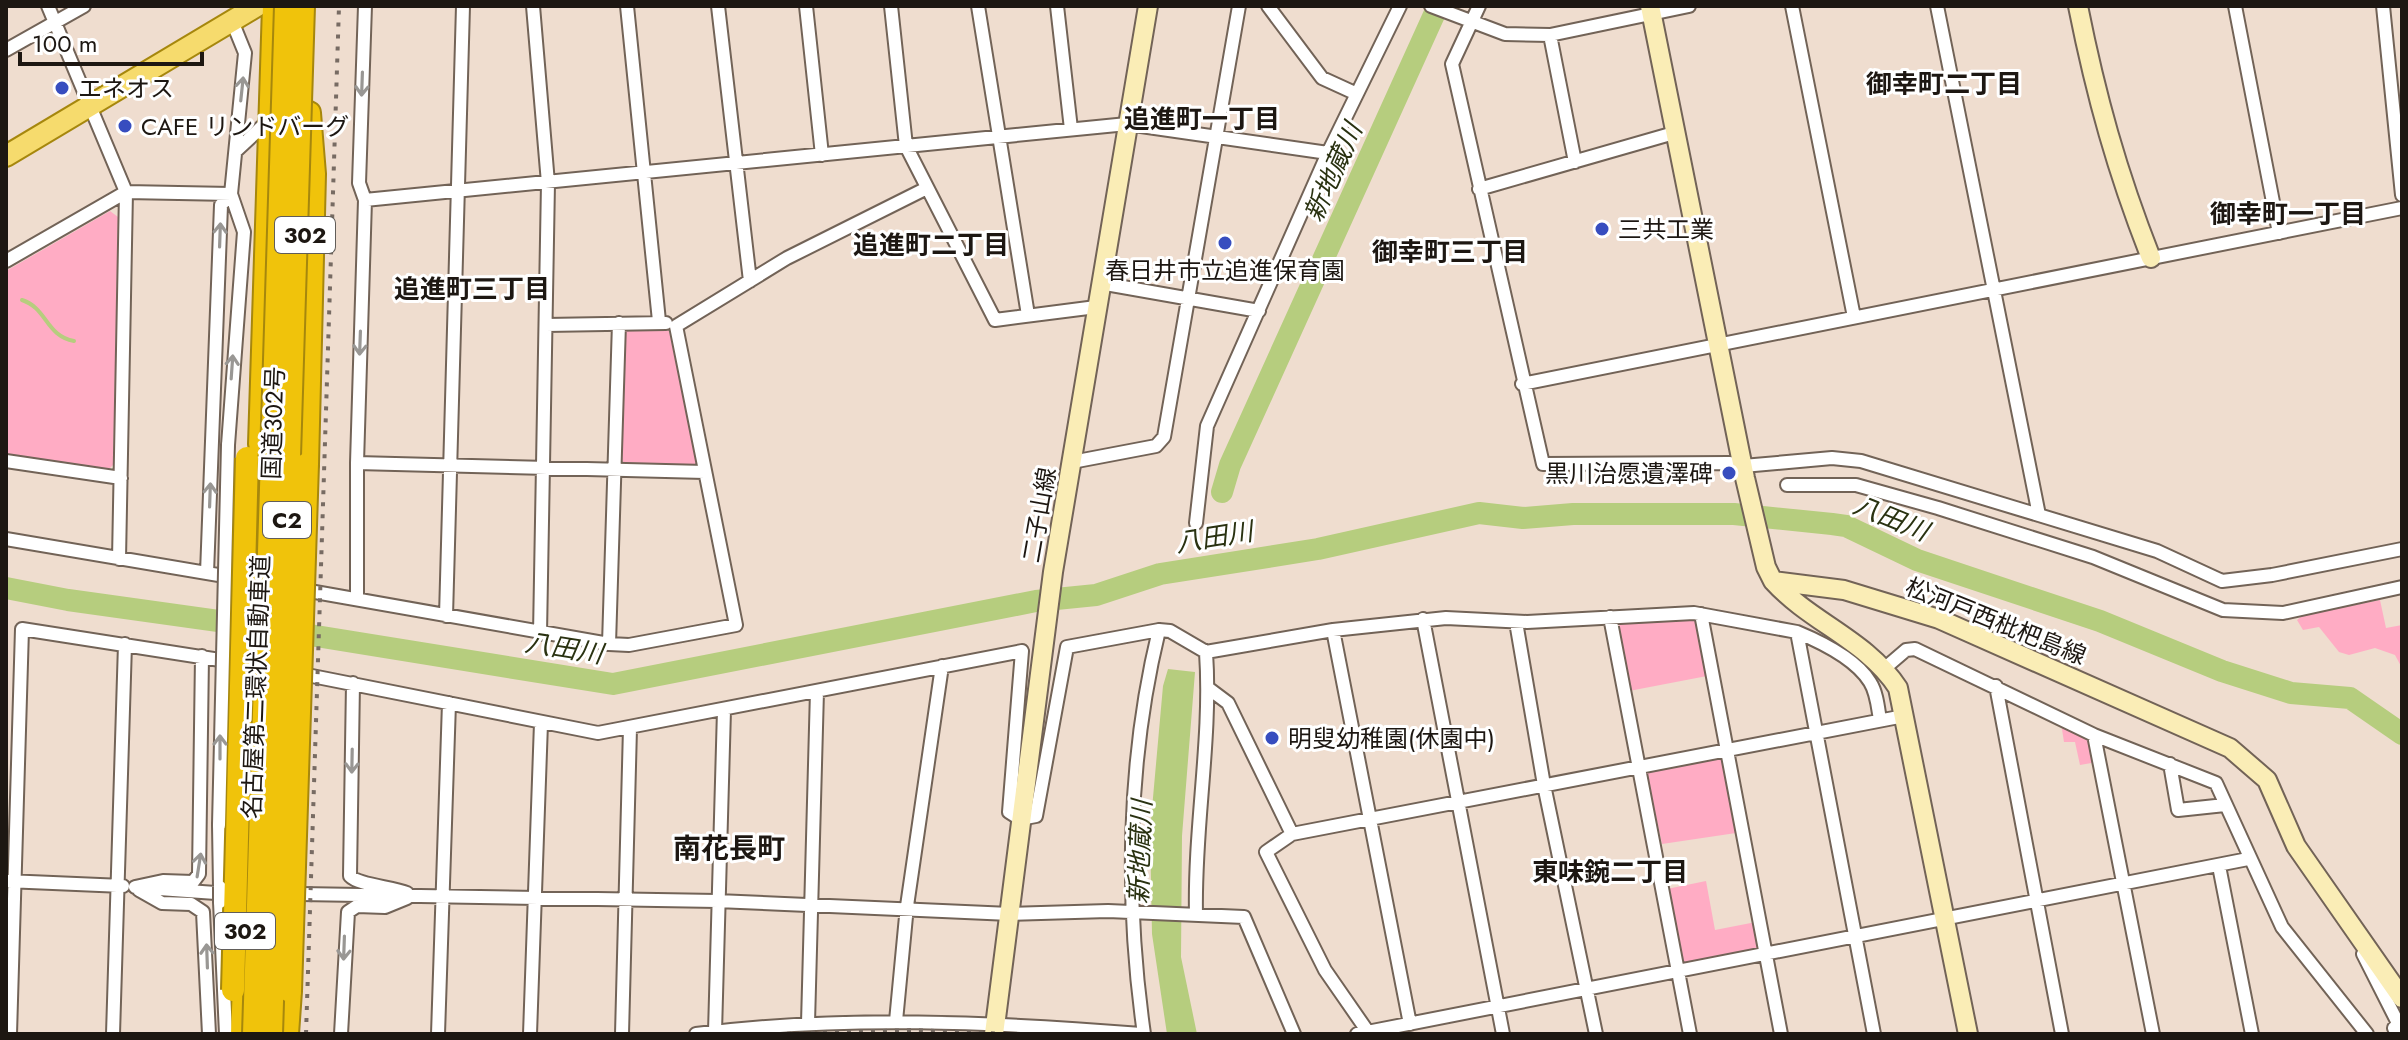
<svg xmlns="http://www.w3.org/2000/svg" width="2408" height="1040" font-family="Jost,'Noto Sans JP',sans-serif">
<rect width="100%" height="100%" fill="#efddcf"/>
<path fill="#ffacc4" d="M 110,211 L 118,217 L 113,465 L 109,469 L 6,454 L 6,271 Z
M 665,327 L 669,331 L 697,461 L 694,466 L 625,464 L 621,459 L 625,332 L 628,328 Z
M 2380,600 L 2386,628 L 2402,625 L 2402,668 L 2395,655 L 2375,648 L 2349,655 L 2339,652 L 2319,627 L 2303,630 L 2297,620 L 2303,615 Z
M 1692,618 L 1696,622 L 1707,676 L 1629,691 L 1618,627 L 1621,622 Z
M 2061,723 L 2094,736 L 2097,762 L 2080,765 L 2075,742 L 2064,742 Z
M 1722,756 L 1736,833 L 1662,844 L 1646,771 Z
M 1706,881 L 1715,930 L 1756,922 L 1757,951 L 1685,965 L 1682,960 L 1667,889 Z"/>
<path fill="#b6cd7e" d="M 1168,669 L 1195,672 L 1182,836 L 1181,957 L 1197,1034 L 1167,1034 L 1152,934 L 1150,831 L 1163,686 Z"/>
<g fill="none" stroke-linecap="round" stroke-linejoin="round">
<path stroke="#b6cd7e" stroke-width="4" d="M 22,300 C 47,308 46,336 74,341"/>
<path stroke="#b6cd7e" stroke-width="22" d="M 1222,492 L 1230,465 L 1438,6
M 6,588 L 68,600 L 247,625
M 285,631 L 613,684 L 1036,601 L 1096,595 L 1160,574 L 1318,549 L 1479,513 L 1523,518 L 1573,514 L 1734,514 L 1832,524 L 1846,526 L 1917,560 L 2100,621 L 2222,671 L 2291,693 L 2350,698 L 2402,734"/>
<g stroke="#726357" stroke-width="16">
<path id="street" d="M 48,6 L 126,192 L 119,559
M 533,6 L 548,183 L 540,634
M 627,6 L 659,321
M 718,6 L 750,281
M 806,6 L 822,155
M 891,6 L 906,146 L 995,320 L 1096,307
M 978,6 L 1028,315
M 1057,6 L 1071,129
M 1268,6 L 1322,78 L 1357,94
M 1431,6 L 1505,34 L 1550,35 L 1689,6
M 1479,6 L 1452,64 L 1543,464 L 1730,463 L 1743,466 L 1832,458 L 1861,461 L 2157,551 L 2222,581 L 2272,575 L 2402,549
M 1792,6 L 1854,317
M 1937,6 L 2039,515
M 2235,6 L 2279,233
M 2383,6 L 2402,195
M 1550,35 L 1575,162
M 6,50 L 84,6
M 236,151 L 269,120
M 1479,189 L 1674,133
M 365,200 L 1127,124 L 1328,153
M 6,261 L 126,192 L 231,194
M 1100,283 L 1259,311
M 546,325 L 666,323
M 1522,384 L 2402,208
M 228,445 L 244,232 L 231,194 L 245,53 L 232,21
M 6,461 L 121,478
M 1072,462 L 1156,446 L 1164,437 L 1239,6
M 357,463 L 705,472
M 1787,485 L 1856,485 L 1938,508 L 2093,557 L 2223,610 L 2283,613 L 2402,587
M 1196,523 L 1207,426 L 1328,153 L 1400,6
M 6,539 L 272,584
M 207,573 L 221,205 L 231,194
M 298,589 L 609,644 L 629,645 L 736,625 L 676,326 L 787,258 L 927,188
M 357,599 L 357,463 L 365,200 L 359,183 L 365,6
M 1701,614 L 1781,1034
M 446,616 L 463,6
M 1610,617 L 1690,1034
M 1423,619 L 1503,1034
M 1516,622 L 1544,785 L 1596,1034
M 1333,630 L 1410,1024
M 1797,632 L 1874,1034
M 609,644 L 619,323
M 1885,668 L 1906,650 L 1915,649 L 2094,735 L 2216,783 L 2282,927 L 2367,1034
M 297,673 L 598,733 L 1022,651 L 1009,812 L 1020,819 L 1036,816 L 1067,647 L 1159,630 L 1170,631 L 1206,652
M 353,683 L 350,876 C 358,885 393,887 407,893
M 1996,686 L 2062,1034
M 1208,688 L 1228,703 L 1292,834 L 1266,852 L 1325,970 L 1368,1032
M 2094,735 L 2153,1034
M 2170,764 L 2178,810 L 2225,805
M 219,825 L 220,887
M 1292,834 L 1904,716
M 2219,866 L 2252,1034
M 6,881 L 123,886
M 135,887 L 163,881 L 193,882 L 199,874 L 202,656
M 145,888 L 230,894
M 139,890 L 162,903 L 191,904 L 203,912 L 209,1034
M 300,894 L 717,901 L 1010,914 L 1108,911 L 1244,917 L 1294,1034
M 220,902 L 226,1034
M 1196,914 C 1194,826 1212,739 1206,652 L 1333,630 L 1446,618 L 1527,622 L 1694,613 L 1797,632 C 1821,642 1856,659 1870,682 C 1877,693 1878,708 1880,720
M 2363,954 L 2400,1027 L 2394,1028 L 2397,1034
M 896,1021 L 907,906 L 942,666
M 808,1023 L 817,691
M 715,1032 L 724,710
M 10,1034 L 22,629 L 271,668
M 113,1034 L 125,644
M 341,1034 L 348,912 L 357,906 L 385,907 L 407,898
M 438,1034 L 449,703
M 530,1034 L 541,723
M 622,1034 L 630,728
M 696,1034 C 845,1015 991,1022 1141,1034
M 1144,1034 C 1125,901 1127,761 1159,630
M 1357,1034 L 2248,859"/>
</g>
<g stroke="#726357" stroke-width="22">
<path id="secondary" d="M 1650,6 L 1745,478 L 1766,567 L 1773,581 L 1844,590 L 1939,619 L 2230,748 L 2267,780 L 2296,846 L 2402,998
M 2078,6 C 2096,96 2117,172 2151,258
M 1773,581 C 1811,623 1867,640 1898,688 L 1968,1034
M 994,1034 L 1053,572 L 1148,6"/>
</g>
<g stroke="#a6870d" stroke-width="24">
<path id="primary" d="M 6,156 L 257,6"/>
</g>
<g stroke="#a6870d" stroke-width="26">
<path id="highway" d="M 260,444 L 274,6
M 307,464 L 314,174 L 309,113
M 242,1034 L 245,963
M 287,1034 L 290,991"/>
</g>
<use href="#street" stroke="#fff" stroke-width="12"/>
<use href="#secondary" stroke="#faedb6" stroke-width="18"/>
<use href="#primary" stroke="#f6db6d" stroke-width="20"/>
<use href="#highway" stroke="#f0c30b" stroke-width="22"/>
<path stroke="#776b63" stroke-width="4" stroke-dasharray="4 8" stroke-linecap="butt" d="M 306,1034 L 339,6
M 775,1034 L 914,1030 L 1008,1034"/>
<g stroke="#726357" stroke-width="16" stroke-linecap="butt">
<path id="street-bridge" d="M 219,825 L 228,445
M 220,887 L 220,902"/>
</g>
<g stroke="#a6870d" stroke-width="26" stroke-linecap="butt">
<path id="highway-bridge" d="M 233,990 L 247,458
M 290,991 L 307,464
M 254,1034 L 286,6
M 271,1034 L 303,6"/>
</g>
<use href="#street-bridge" stroke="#fff" stroke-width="12"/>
<use href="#highway-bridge" stroke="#f0c30b" stroke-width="22"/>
</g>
<defs><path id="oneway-shaft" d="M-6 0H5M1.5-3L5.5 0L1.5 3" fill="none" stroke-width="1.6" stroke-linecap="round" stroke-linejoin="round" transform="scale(2)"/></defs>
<g stroke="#999794">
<use href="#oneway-shaft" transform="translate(362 84) rotate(92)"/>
<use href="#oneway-shaft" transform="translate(242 89) rotate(-84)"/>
<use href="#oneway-shaft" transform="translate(220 235) rotate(-88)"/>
<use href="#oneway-shaft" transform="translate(360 343) rotate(92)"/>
<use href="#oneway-shaft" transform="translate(232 367) rotate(-86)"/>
<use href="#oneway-shaft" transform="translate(210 495) rotate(-88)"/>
<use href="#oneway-shaft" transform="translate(220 747) rotate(-90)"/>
<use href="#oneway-shaft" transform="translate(352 761) rotate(91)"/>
<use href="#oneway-shaft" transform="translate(199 865) rotate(-81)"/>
<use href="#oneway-shaft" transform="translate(344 948) rotate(92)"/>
<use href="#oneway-shaft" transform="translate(207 956) rotate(-92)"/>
</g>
<g fill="#374dbf" stroke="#fff" stroke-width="3">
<circle cx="62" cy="88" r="8"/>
<circle cx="125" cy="126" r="8"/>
<circle cx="1602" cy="229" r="8"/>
<circle cx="1225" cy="243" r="8"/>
<circle cx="1729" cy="473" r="8"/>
<circle cx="1272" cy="738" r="8"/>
</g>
<g text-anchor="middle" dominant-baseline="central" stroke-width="6" stroke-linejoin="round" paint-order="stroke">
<g fill="#fff" stroke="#615d59" stroke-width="2">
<rect x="275" y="217" width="60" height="36" rx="6"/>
<rect x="263" y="502" width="48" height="36" rx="6"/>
<rect x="215" y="913" width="60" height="36" rx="6"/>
</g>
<g font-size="22" font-weight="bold" fill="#1d1712">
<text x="305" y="235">302</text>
<text x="287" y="520">C2</text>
<text x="245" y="931">302</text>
</g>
<g font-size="24" fill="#1d1712" stroke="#fff" text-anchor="start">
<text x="78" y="88">エネオス</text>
<text x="141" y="126">CAFE リンドバーグ</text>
<text x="1618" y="229">三共工業</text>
<text x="1225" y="270" text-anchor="middle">春日井市立追進保育園</text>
<text x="1713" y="473" text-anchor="end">黒川治愿遺澤碑</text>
<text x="1288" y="738">明叟幼稚園(休園中)</text>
</g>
<g font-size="24" fill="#1d1712" stroke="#fff">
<text transform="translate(273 423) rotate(-88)">国道302号</text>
<text transform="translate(1039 515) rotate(-80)">二子山線</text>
<text transform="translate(1996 621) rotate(22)">松河戸西枇杷島線</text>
<text transform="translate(256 687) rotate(-88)">名古屋第二環状自動車道</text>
</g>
<g font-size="26" font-weight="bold" fill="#1d1712" stroke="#fff">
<text x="1944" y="84">御幸町二丁目</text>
<text x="1202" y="119">追進町一丁目</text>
<text x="2288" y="214">御幸町一丁目</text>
<text x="931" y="245">追進町二丁目</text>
<text x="1450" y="252">御幸町三丁目</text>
<text x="472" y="289">追進町三丁目</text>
<text x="1610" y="872">東味鋺二丁目</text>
</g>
<g font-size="26" font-style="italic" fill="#2a3211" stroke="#fff">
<text transform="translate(1333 172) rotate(-66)">新地蔵川</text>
<text transform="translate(1891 518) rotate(22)">八田川</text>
<text transform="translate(1214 537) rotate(-9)">八田川</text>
<text transform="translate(564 648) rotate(9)">八田川</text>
<text transform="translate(1140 852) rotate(-88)">新地蔵川</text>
</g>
<g font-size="28" font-weight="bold" fill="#1d1712" stroke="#fff">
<text x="729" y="848">南花長町</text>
</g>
</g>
<rect width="2408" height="1040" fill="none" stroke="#1d1712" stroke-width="16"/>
<path d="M20 52v12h182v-12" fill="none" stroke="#1d1712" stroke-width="4"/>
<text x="32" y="52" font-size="24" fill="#1d1712" stroke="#ffffff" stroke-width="6" paint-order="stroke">100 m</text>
</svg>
